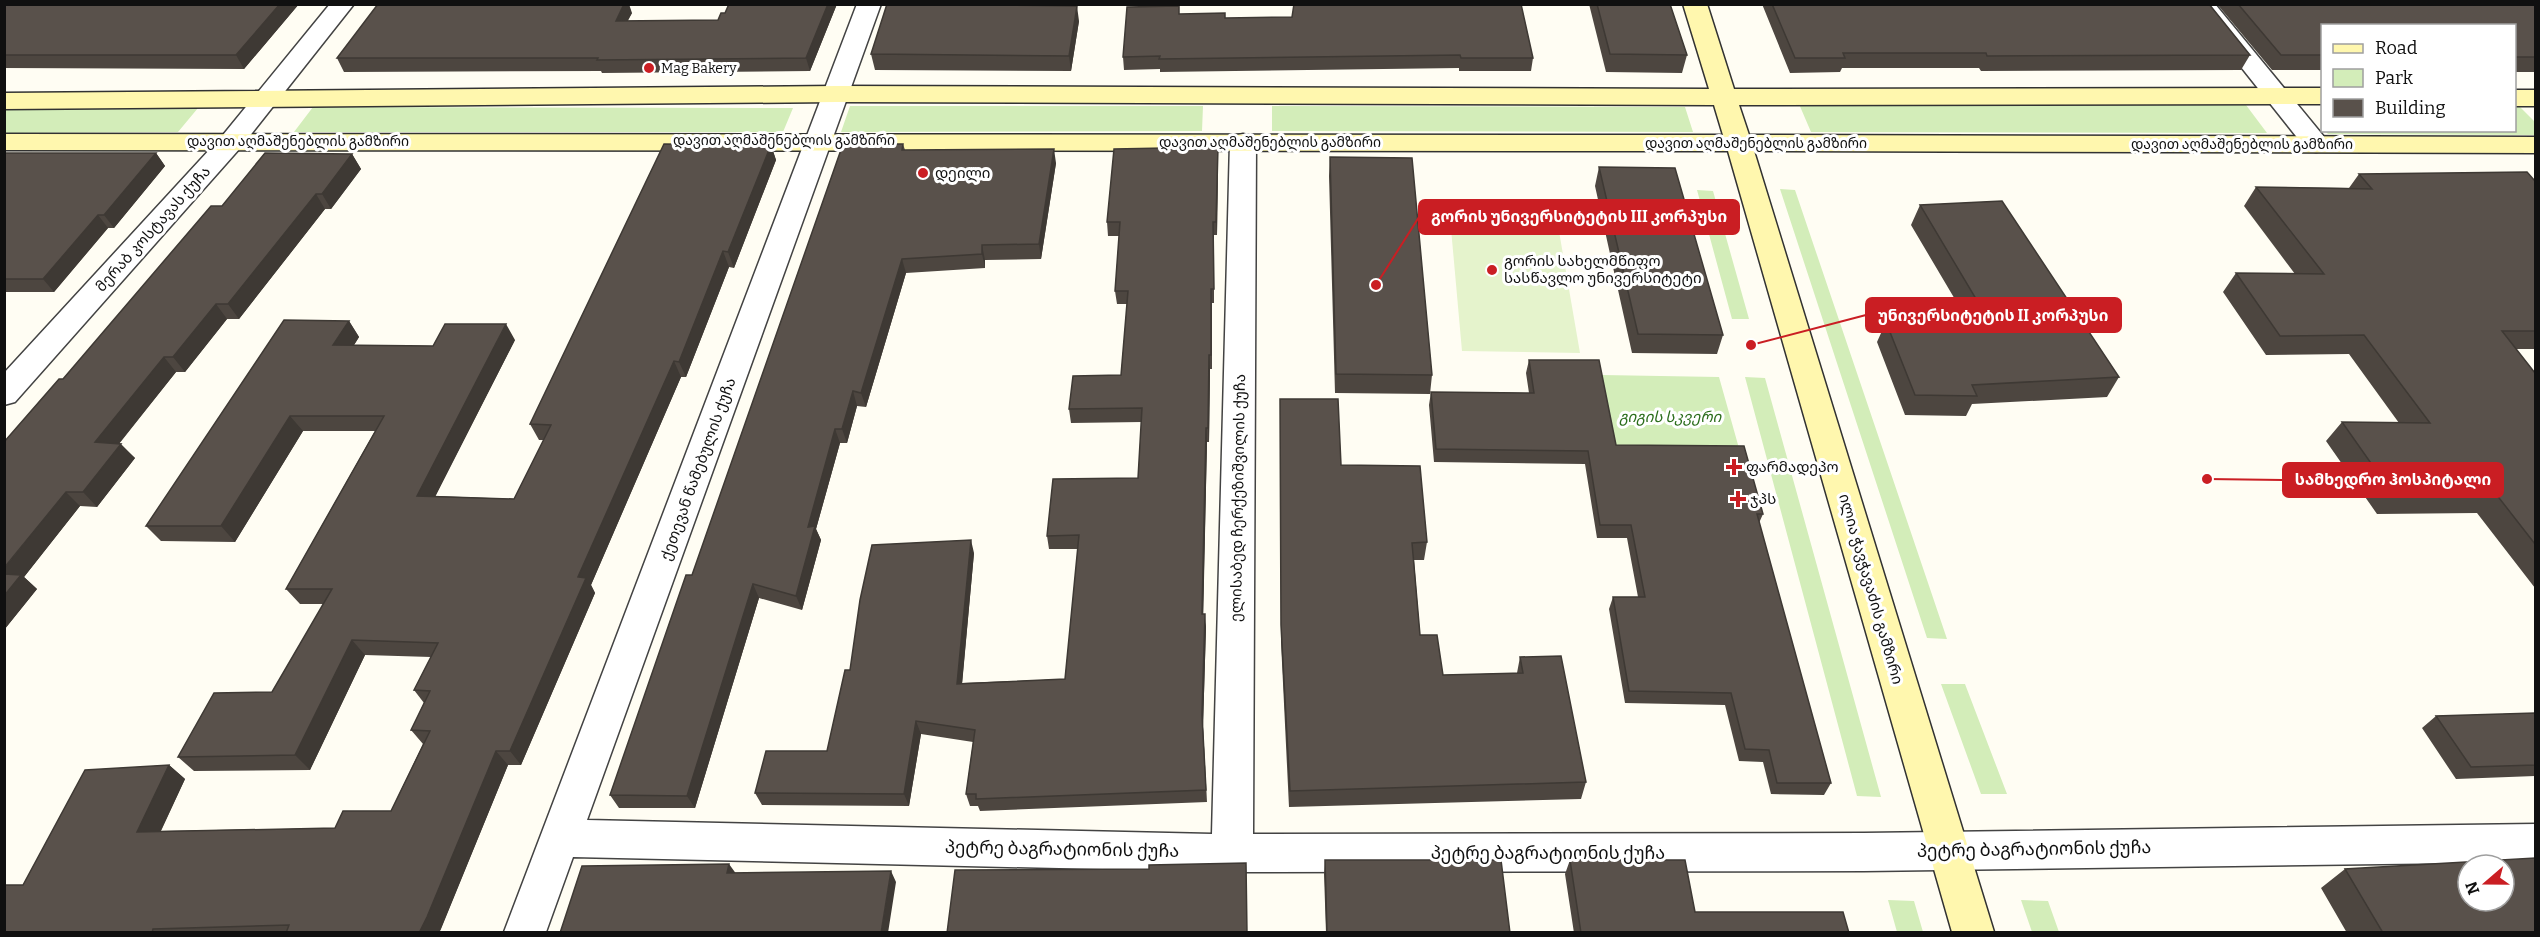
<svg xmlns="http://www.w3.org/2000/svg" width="2540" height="937" font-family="Bitter,'Noto Sans Georgian',serif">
<rect width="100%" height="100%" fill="#fffdf3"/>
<path fill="#d3edb9" d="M 1799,104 L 2246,105 L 2267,133 L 1811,132 Z
M 850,106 L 1203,106 L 1202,131 L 841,132 Z
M 1272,106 L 1685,107 L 1693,132 L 1272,131 Z
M 2515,106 L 2519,106 L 2535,122 L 2535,135 L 2328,134 L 2325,131 L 2514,130 Z
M 313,107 L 793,108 L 783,132 L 294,132 Z
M 4,108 L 198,108 L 178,132 L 5,133 Z
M 1780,189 L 1795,190 L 1947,639 L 1927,638 Z
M 1697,190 L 1713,191 L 1749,319 L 1732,319 Z
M 1602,375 L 1719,377 L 1742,459 L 1617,457 Z
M 1745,377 L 1765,378 L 1881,797 L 1857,796 Z
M 1941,684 L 1965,684 L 2007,794 L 1981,794 Z
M 1888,900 L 1914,901 L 1923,932 L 1897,932 Z
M 2021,900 L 2048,901 L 2059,932 L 2032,932 Z"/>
<path fill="#e5f3cc" d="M 1449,206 L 1555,208 L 1580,353 L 1462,351 Z"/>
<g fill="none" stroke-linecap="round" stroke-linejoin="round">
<g stroke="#434343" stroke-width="3">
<path id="street" d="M 330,4 L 354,4 L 241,147 L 15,402 L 4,405 L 4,373 L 223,135 Z
M 857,4 L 881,4 L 587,820 L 1212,834 L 1230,142 L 1234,136 L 1243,134 L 1252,136 L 1256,142 L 1253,834 L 1864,833 L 2536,824 L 2536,862 L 1864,871 L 1232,872 L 573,857 L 546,932 L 504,932 Z
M 2191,4 L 2215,4 L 2325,138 L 2329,144 L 2325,150 L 2316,152 L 2307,150 Z"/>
</g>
<g stroke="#323232" stroke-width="3">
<path id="secondary" d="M 1683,4 L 1707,4 L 1734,89 L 2322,88 L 2322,104 L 1739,105 L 1749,135 L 2536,137 L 2536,153 L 1754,151 L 1994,932 L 1952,932 L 1728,151 L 4,150 L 4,134 L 1723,135 L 1714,105 L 837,102 L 4,109 L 4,93 L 837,86 L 1709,89 Z
M 2514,90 L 2536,90 L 2536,106 L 2514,106 Z"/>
</g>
<use href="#street" fill="#fff" fill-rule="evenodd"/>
<use href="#secondary" fill="#fff7ae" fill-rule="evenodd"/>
</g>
<path fill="#4d4640" d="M 4,4 L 299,4 L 244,69 L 4,68 Z
M 837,4 L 810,71 L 602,73 L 601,71 L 344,72 L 337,58 L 632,13 L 627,21 L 718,20 Z
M 1589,4 L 1670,4 L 1687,55 L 1682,73 L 1606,72 Z
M 1762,4 L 2209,4 L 2250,55 L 2241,70 L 1981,71 L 1979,68 L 1842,68 L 1840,72 L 1790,73 Z
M 2217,4 L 2535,4 L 2535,72 L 2514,72 L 2514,26 L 2322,26 L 2322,70 L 2272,70 Z
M 1179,6 L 1179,14 L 1533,58 L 1531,71 L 1459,71 L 1459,68 L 1160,72 L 1160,69 L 1124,70 L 1123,57 Z
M 1079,21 L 1071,71 L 875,70 L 871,54 Z
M 903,144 L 905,150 L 1056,163 L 1041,259 L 985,260 L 985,268 L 906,273 L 866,407 L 857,406 L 847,443 L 840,443 L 816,529 L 821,540 L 802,610 L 759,598 L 695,808 L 619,808 L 610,795 L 692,575 Z
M 771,145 L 776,160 L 734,268 L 729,267 L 686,377 L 681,377 L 591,585 L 595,593 L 521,765 L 508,765 L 439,933 L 4,933 L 23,885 L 169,765 L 185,779 L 161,831 L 335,828 L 391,811 L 423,744 L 411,730 L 424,703 L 414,690 L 431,657 L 365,655 L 310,770 L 194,771 L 178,757 L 272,692 L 324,604 L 300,604 L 286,589 L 375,431 L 303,431 L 235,542 L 161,541 L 146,526 L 349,321 L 359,337 L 354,345 L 433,346 L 515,340 L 435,496 L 514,499 L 544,440 L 539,440 L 530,424 Z
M 4,153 L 156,153 L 165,166 L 114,228 L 108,228 L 54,292 L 4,292 Z
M 352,154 L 361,169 L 331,209 L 325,209 L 239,319 L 227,319 L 185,372 L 176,372 L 119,444 L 135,458 L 97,507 L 80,506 L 24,577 L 37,589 L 4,630 L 63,379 L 222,206 Z
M 1330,157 L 1432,375 L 1430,394 L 1335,393 L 1329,176 Z
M 1218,160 L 1217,235 L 1214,235 L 1214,303 L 1212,303 L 1212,369 L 1210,369 L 1209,442 L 1207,442 L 1203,614 L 1206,627 L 1203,727 L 1207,802 L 980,811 L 978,806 L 970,806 L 966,794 L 973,742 L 921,734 L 909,806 L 762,805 L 755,793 L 827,751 L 850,670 L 974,553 L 962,683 L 1065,679 L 1078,549 L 1049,549 L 1047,536 L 1138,478 L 1142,422 L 1071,423 L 1069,409 L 1121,375 L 1127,304 L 1117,304 L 1115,291 L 1119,236 L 1108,236 L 1107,222 Z
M 1599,167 L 1723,335 L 1717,354 L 1632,353 L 1595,186 Z
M 2359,174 L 2535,181 L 2535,349 L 2516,349 L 2535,373 L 2535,588 L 2477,513 L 2377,514 L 2326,441 L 2342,422 L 2399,423 L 2349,354 L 2266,355 L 2223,292 L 2236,273 L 2295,274 L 2244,206 L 2256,187 L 2349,188 Z
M 1920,205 L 2119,377 L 2107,397 L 1972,404 L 1966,416 L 1905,415 L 1877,342 L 1886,322 L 1969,323 L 1911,225 Z
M 1529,360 L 1616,445 L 1763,514 L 1759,523 L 1831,783 L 1824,795 L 1771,794 L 1763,762 L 1739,761 L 1725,705 L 1625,703 L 1609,609 L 1613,597 L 1638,597 L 1627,538 L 1597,538 L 1585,464 L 1434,462 L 1429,405 L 1431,392 L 1529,393 L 1526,373 Z
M 1280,399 L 1341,465 L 1427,542 L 1424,560 L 1414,560 L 1420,635 L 1443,675 L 1517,673 L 1520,657 L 1586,782 L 1581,799 L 1289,807 L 1281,642 Z
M 2535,713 L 2535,776 L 2456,779 L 2422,728 L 2436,716 Z
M 1325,860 L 1510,933 L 1326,933 L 1324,874 Z
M 1570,860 L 1695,912 L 1849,933 L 1574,933 L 1565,874 Z
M 2345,869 L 2535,933 L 2347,933 L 2321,888 Z"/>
<path fill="#3e3934" d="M 280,4 L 299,4 L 244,69 L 236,55 Z
M 624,4 L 629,4 L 632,13 L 621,34 L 616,21 Z
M 828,4 L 837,4 L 810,71 L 806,58 Z
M 1077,6 L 1079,21 L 1071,71 L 1069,56 Z
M 771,145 L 776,160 L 734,268 L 728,252 Z
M 1218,147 L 1218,160 L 1217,235 L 1216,222 Z
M 1054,149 L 1056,163 L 1041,259 L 1039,244 Z
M 156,153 L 165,166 L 114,228 L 104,215 Z
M 352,154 L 361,169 L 331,209 L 322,194 Z
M 316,194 L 325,209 L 239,319 L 228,304 Z
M 98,215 L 108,228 L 54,292 L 43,279 Z
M 982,245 L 985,260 L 985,268 L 982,254 Z
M 723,251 L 729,267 L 686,377 L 679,362 Z
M 902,259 L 906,273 L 866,407 L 861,393 Z
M 216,304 L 227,319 L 185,372 L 173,357 Z
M 349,321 L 359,337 L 344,361 L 333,345 Z
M 506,324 L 515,340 L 428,511 L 417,496 Z
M 1209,355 L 1210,369 L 1209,442 L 1208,428 Z
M 164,357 L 176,372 L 108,457 L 95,442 Z
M 674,361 L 681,377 L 591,585 L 595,593 L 521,765 L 510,751 L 578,577 Z
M 853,391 L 857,406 L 847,443 L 842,429 Z
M 290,416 L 303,431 L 235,542 L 221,526 Z
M 1206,428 L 1207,442 L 1203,627 L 1202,614 Z
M 835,429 L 840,443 L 816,529 L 821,540 L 802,610 L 796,596 L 808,527 Z
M 121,444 L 135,458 L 97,507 L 83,492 Z
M 66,492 L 80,506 L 24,577 L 37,589 L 4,630 L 4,568 Z
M 971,540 L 974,553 L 961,696 L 957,684 Z
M 753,584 L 759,598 L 695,808 L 687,796 Z
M 1205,614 L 1206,627 L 1203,727 L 1207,802 L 1202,715 Z
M 352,640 L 365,655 L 310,770 L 295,755 Z
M 916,721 L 921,734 L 909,806 L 904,794 Z
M 496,751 L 508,765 L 441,929 L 439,933 L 419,933 Z
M 169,765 L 185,779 L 154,845 L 137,832 Z
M 729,864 L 737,875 L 727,873 Z
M 891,871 L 896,882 L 888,933 L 881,933 Z"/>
<path fill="#59514b" stroke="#3e3934" stroke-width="1.5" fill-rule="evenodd" d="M 4,4 L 280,4 L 236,55 L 4,55 Z
M 378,4 L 624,4 L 616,21 L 718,20 L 721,13 L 725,13 L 729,4 L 828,4 L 806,58 L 597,60 L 598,58 L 337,58 Z
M 887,4 L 999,4 L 999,5 L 1077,6 L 1069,56 L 871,54 Z
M 1294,4 L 1521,4 L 1533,58 L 1461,58 L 1460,55 L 1159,59 L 1160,56 L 1123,57 L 1127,7 L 1179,6 L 1179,14 L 1225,13 L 1225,18 L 1292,17 Z
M 1597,4 L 1670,4 L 1687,55 L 1610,54 Z
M 1772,4 L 2209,4 L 2250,55 L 1987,56 L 1986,53 L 1843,53 L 1845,58 L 1795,58 Z
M 2238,4 L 2535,4 L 2535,57 L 2514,57 L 2514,26 L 2322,26 L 2322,55 L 2281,55 Z
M 664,144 L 771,145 L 728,252 L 723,251 L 679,362 L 674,361 L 578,577 L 586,578 L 510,751 L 496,751 L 427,917 L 419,933 L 286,933 L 289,925 L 153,929 L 152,933 L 4,933 L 4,885 L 23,885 L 85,770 L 169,765 L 137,832 L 335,828 L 343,811 L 391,811 L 430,731 L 411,730 L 430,691 L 414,690 L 438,643 L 352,640 L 295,755 L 178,757 L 214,693 L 272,692 L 332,589 L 286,589 L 384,416 L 290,416 L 221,526 L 146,526 L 284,320 L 349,321 L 333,345 L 433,346 L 445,324 L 506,324 L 417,496 L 514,499 L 551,425 L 530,424 Z
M 843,144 L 903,144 L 902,150 L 1054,149 L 1039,244 L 982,245 L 982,254 L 902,259 L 861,393 L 853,391 L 842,429 L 835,429 L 808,527 L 815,526 L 796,596 L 753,584 L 687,796 L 610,795 L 686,575 L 692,575 Z
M 1218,147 L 1216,222 L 1213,222 L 1214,289 L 1211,289 L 1211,355 L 1209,355 L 1208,428 L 1206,428 L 1202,614 L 1205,614 L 1202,715 L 1206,790 L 976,799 L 976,794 L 966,794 L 975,730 L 916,721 L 904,794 L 755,793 L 766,751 L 827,751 L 845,670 L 850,670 L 860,600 L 872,545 L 971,540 L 957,684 L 1065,679 L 1079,535 L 1047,536 L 1053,479 L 1138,478 L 1142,408 L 1069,409 L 1073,376 L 1121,375 L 1128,291 L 1115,291 L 1120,222 L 1107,222 L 1114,149 Z
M 4,153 L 156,153 L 104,215 L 98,215 L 43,279 L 4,279 Z
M 265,153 L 352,154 L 322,194 L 316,194 L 228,304 L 216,304 L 173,357 L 164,357 L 95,442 L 121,444 L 83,492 L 66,492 L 4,568 L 4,442 L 59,379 L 63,379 L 211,206 L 222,206 Z
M 1330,157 L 1412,158 L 1432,375 L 1336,374 Z
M 1599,167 L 1675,168 L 1723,335 L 1638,334 Z
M 2527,172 L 2535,181 L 2535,331 L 2502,331 L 2535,373 L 2535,544 L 2496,494 L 2394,496 L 2342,422 L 2430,423 L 2364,335 L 2280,336 L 2236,273 L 2324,274 L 2256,187 L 2372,189 L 2359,174 Z
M 2002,201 L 2119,377 L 1972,385 L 1977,396 L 1915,395 L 1886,322 L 1991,324 L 1920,205 Z
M 1529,360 L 1599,360 L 1616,445 L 1744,446 L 1763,514 L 1757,514 L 1831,783 L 1777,783 L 1769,750 L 1745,749 L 1731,693 L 1629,691 L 1613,597 L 1645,597 L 1631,525 L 1600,525 L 1588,451 L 1436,449 L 1431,392 L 1534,393 Z
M 1280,399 L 1338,399 L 1341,465 L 1420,466 L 1427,542 L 1412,543 L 1420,635 L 1437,635 L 1443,675 L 1523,673 L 1520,657 L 1561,656 L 1586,782 L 1290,791 L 1281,625 Z
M 4,574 L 21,575 L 4,596 Z
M 2535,713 L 2535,765 L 2471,767 L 2436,716 Z
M 2535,858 L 2535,933 L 2383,933 L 2345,869 ZM 2468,865 L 2504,865 L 2504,901 L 2468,901 Z
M 1325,860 L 1501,860 L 1510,933 L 1327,933 Z
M 1570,860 L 1685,860 L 1695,912 L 1843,912 L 1849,933 L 1581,933 Z
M 1246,863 L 1247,933 L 947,933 L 955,870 L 1149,869 L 1149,865 Z
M 729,864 L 727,873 L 891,871 L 881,933 L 560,933 L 582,866 Z"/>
<g fill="#ca1e23" stroke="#fff" stroke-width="2">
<circle cx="649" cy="68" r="6"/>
<circle cx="923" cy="173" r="6"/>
<circle cx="1492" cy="270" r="6"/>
<path d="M1731 458h6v6h6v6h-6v6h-6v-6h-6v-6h6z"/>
<path d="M1735 490h6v6h6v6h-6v6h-6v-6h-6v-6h6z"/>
</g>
<g text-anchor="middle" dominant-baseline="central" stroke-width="6" stroke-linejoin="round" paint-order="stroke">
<g font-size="14" fill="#101010" stroke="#fff" text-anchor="start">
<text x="661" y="68">Mag Bakery</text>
</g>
<g font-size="14" fill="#101010" stroke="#fff">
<text x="784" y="140">დავით აღმაშენებლის გამზირი</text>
<text x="298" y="141">დავით აღმაშენებლის გამზირი</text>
<text x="1270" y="142">დავით აღმაშენებლის გამზირი</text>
<text x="1756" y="143">დავით აღმაშენებლის გამზირი</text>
<text x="2242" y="144">დავით აღმაშენებლის გამზირი</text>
</g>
<g font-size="15" fill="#101010" stroke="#fff" text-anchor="start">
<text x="935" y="173">დეილი</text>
<text x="1504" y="261">გორის სახელმწიფო<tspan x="1504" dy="17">სასწავლო უნივერსიტეტი</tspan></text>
<text x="1746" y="467">ფარმადეპო</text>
<text x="1750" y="499">ჯპს</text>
</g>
<g font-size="15" fill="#101010" stroke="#fff">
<text transform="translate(153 229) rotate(-48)">მერაბ კოსტავას ქუჩა</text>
<text transform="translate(698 469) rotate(-70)">ქეთევან წამებულის ქუჩა</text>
<text transform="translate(1238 498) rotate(-89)">ელისაბედ ჩერქეზიშვილის ქუჩა</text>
<text transform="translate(1871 589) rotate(74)">ილია ჭავჭავაძის გამზირი</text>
</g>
<g font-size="15" font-style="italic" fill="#2b6d1b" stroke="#fff">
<text x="1670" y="417">გიგის სკვერი</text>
</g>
<g font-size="18" fill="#101010" stroke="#fff">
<text transform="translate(1062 849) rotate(1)">პეტრე ბაგრატიონის ქუჩა</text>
<text transform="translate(2034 849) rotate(-1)">პეტრე ბაგრატიონის ქუჩა</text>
<text x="1548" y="853">პეტრე ბაგრატიონის ქუჩა</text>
</g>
</g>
<path fill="none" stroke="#ca1e23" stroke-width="2" d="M1376 285L1419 217M1751 345L1866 315M2207 479L2283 480"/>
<g fill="#ca1e23" stroke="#fff" stroke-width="2">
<circle cx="1376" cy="285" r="6"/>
<circle cx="1751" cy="345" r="6"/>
<circle cx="2207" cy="479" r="6"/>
</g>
<g fill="#ca1e23" stroke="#ca1e23" stroke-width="2">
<rect x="1419" y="200" width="320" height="34" rx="6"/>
<rect x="1866" y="298" width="255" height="34" rx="6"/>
<rect x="2283" y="463" width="220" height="34" rx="6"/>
</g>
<g font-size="16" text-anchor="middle" font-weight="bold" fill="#fff">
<text x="1579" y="222">გორის უნივერსიტეტის III კორპუსი</text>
<text x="1993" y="321">უნივერსიტეტის II კორპუსი</text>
<text x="2393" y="485">სამხედრო ჰოსპიტალი</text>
</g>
<rect width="2540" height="937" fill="none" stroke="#101010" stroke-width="12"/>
<rect x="2321" y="24" width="195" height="108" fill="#ffffff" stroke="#9f9f9f" stroke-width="1.5"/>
<rect x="2333" y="44" width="30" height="9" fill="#fff7ae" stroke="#9f9f9f" stroke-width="1.5"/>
<text x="2375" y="54" font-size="18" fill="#101010">Road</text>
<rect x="2333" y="69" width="30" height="18" fill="#d3edb9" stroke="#9f9f9f" stroke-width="1.5"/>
<text x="2375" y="84" font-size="18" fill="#101010">Park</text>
<rect x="2333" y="99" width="30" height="18" fill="#59514b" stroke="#9f9f9f" stroke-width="1.5"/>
<text x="2375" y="114" font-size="18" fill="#101010">Building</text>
<g transform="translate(2486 883) rotate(250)"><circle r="28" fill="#ffffff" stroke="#9f9f9f" stroke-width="1.5"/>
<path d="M0-4.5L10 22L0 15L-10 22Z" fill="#ca1e23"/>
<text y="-9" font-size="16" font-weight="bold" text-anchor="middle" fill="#101010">N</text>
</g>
</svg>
